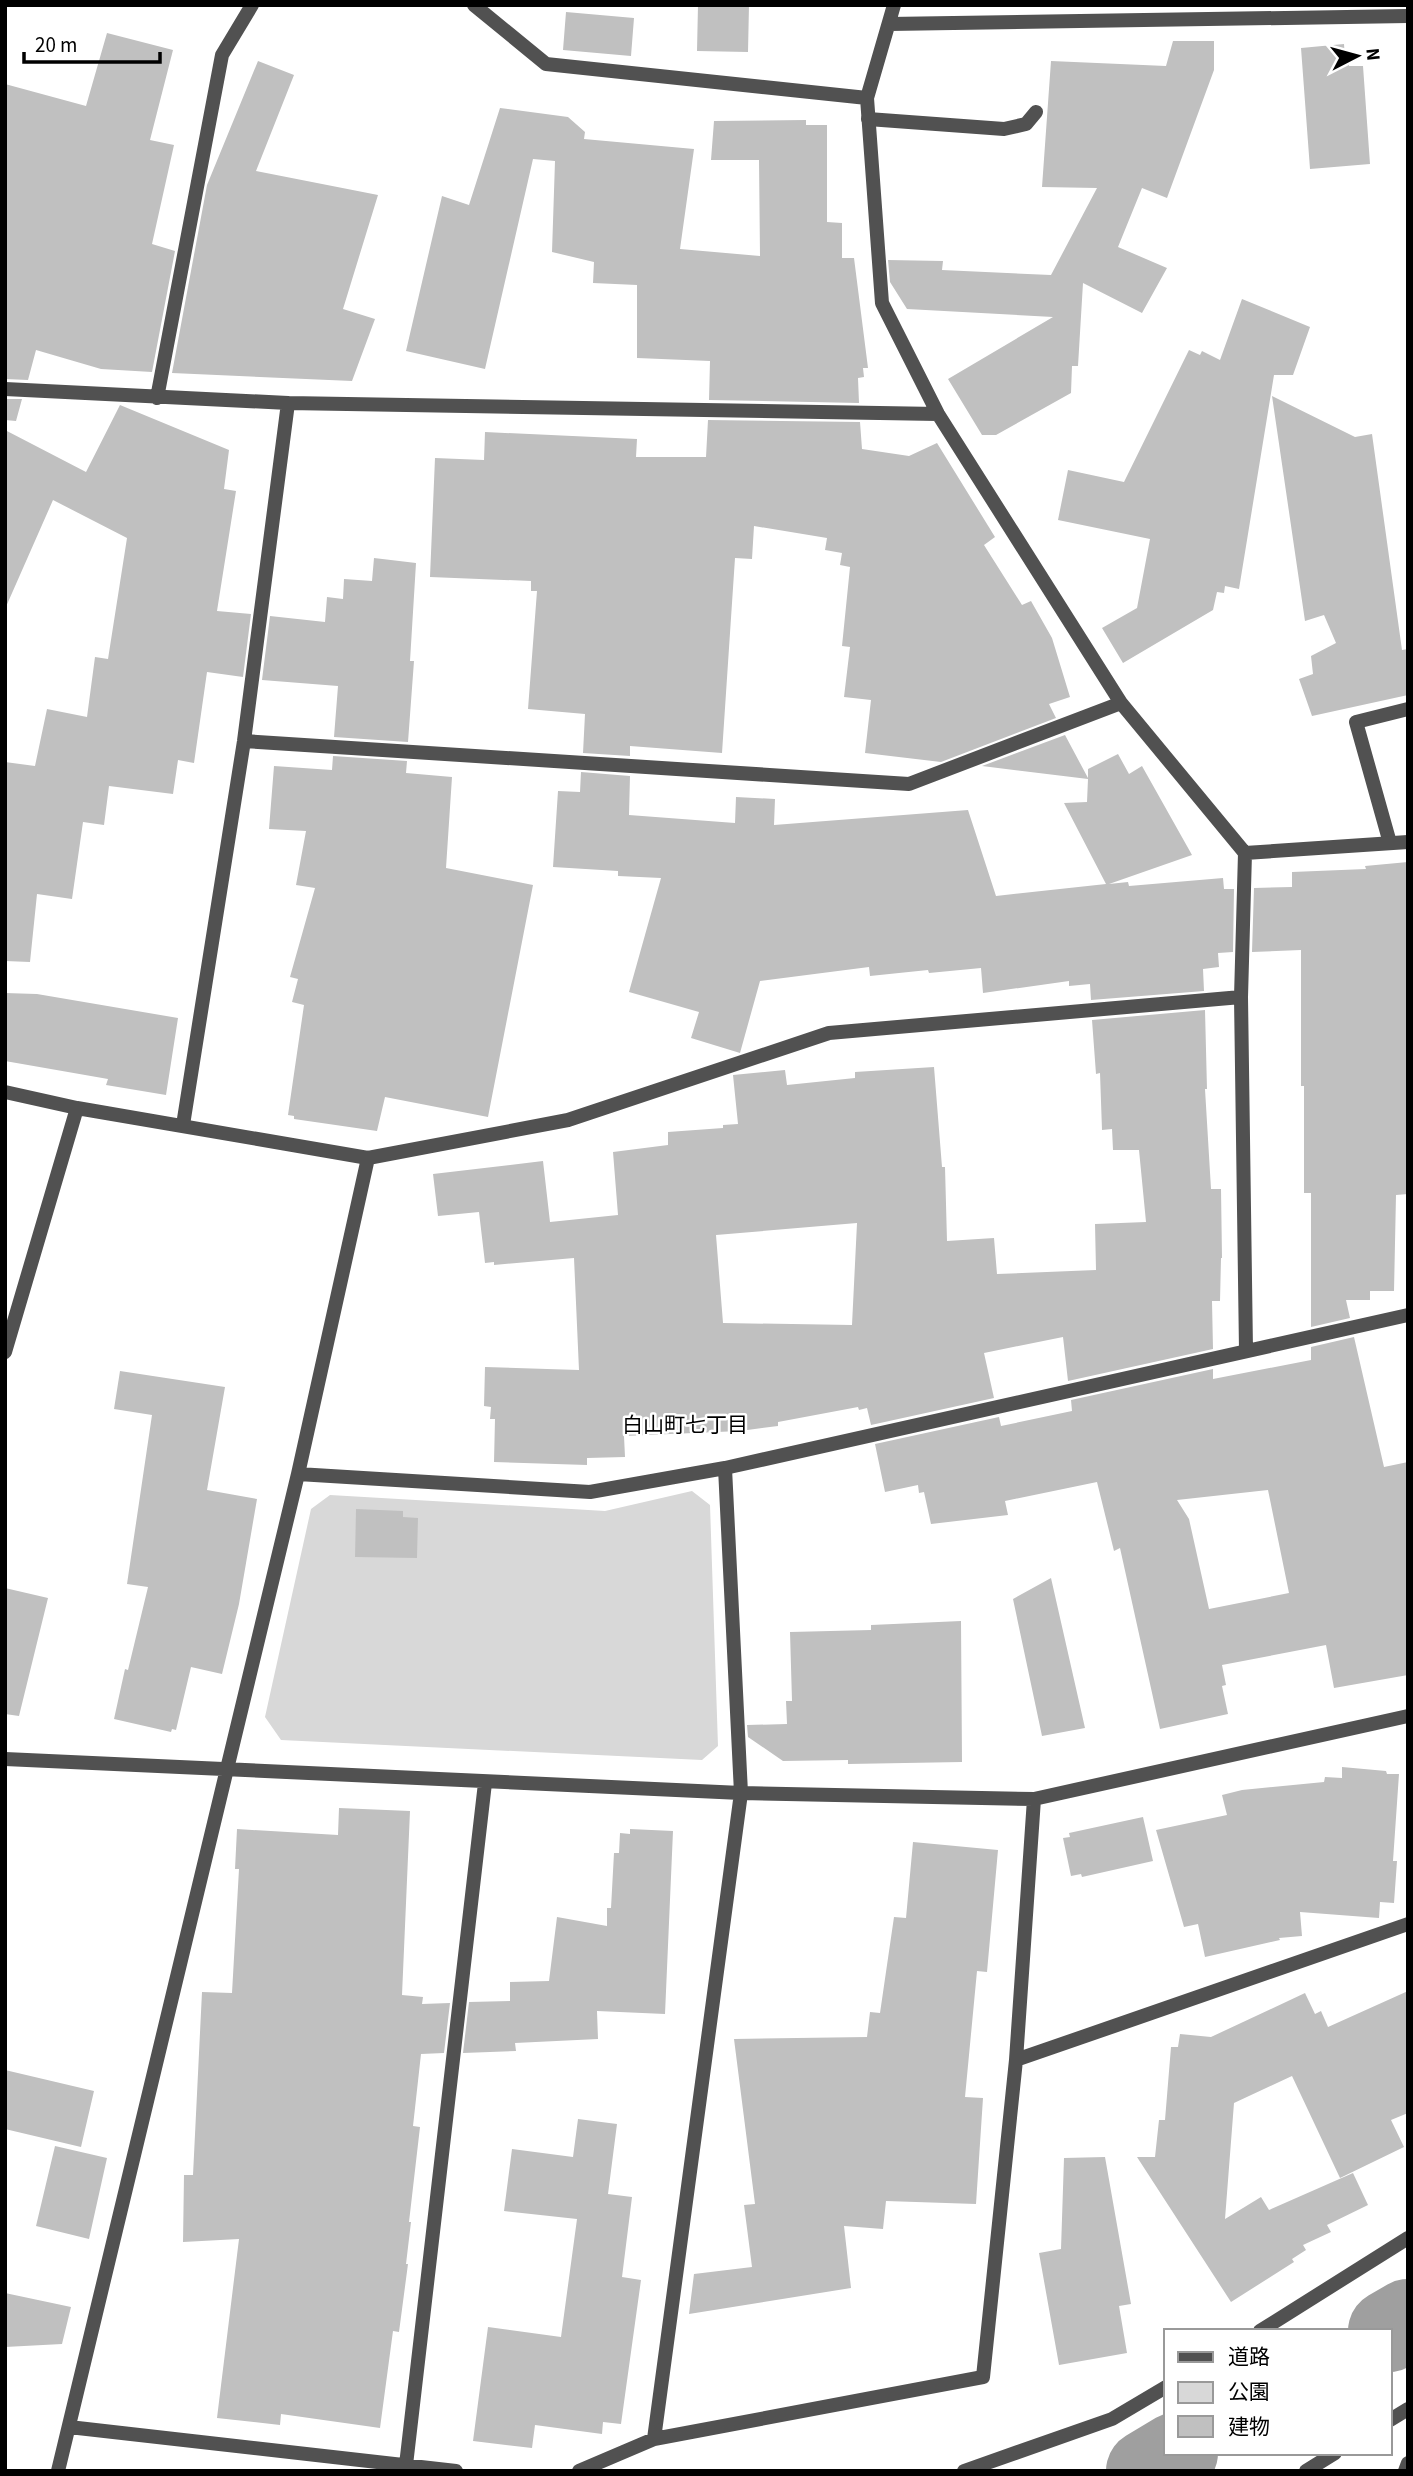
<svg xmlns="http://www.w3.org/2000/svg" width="1413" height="2476" font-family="'Source Sans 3','Noto Sans JP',sans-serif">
<rect width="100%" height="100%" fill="#fff"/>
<path fill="#d8d8d8" d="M 692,1491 L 710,1505 L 718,1746 L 702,1760 L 281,1740 L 265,1717 L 311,1509 L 330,1495 L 605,1511 Z"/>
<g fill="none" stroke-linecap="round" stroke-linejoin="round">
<path stroke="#9f9f9f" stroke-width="82" d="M 1389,2331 L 1408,2320
M 1147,2471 L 1177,2453"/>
</g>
<path fill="#c0c0c0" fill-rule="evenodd" d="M 698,5 L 749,5 L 748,52 L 697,51 Z
M 566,12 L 634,18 L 631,56 L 563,50 Z
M 107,33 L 173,50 L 150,140 L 174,145 L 152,244 L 175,251 L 152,372 L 101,369 L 36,350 L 28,380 L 5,379 L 5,84 L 86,106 Z
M 1173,41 L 1214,41 L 1214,70 L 1167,198 L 1142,188 L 1118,247 L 1167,268 L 1142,313 L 1083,283 L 1078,366 L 1072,366 L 1071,393 L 996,435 L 982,435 L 948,379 L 1053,317 L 907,309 L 890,282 L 888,260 L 943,261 L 942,270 L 1051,275 L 1097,188 L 1042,187 L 1051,61 L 1166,66 Z
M 1344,44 L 1345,60 L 1348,60 L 1349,66 L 1363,66 L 1370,164 L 1310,169 L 1301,48 Z
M 258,61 L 294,75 L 256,171 L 378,195 L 343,309 L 375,319 L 352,381 L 172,373 L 207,185 Z
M 500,108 L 568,117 L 585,132 L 584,139 L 694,149 L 680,249 L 760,256 L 759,160 L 711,160 L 714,121 L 806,120 L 806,125 L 827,125 L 827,222 L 842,223 L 842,258 L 854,258 L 868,368 L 863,368 L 864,377 L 858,378 L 859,403 L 709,400 L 710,361 L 637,358 L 637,285 L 593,283 L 594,262 L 552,252 L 555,161 L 533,159 L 485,369 L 406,351 L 442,196 L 469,205 Z
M 1242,299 L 1310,327 L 1293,375 L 1274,375 L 1239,589 L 1225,586 L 1224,593 L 1217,592 L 1213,610 L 1123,663 L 1102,628 L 1137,608 L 1150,539 L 1058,520 L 1068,470 L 1124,482 L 1189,350 L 1200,355 L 1202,351 L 1220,360 Z
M 1272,396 L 1355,437 L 1372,434 L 1402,650 L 1408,649 L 1408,695 L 1312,716 L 1299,679 L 1313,674 L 1311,656 L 1336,643 L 1324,615 L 1305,621 Z
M 5,399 L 22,399 L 16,421 L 5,420 Z
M 120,405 L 229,450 L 224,489 L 236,491 L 217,611 L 251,614 L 243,677 L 207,672 L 194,763 L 178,760 L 173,794 L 109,786 L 104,825 L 83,822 L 72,899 L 37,894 L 30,962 L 5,961 L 5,762 L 35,766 L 47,709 L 87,717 L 95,657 L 108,659 L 127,538 L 53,500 L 5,609 L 5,430 L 86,472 Z
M 708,420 L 860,422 L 862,449 L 909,456 L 937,443 L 995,537 L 984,545 L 1022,605 L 1031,601 L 1052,638 L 1070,697 L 1049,704 L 1056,718 L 941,762 L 865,753 L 871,700 L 844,697 L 850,647 L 842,646 L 850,567 L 840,565 L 842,553 L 825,550 L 827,538 L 754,526 L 752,559 L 735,558 L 722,753 L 630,746 L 630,756 L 583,753 L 585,714 L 528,709 L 537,591 L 531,591 L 531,581 L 430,577 L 435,458 L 484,460 L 485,432 L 637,439 L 636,457 L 706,457 Z
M 374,558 L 416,563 L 410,661 L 414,661 L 408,742 L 334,737 L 338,686 L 262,680 L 270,616 L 325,622 L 327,597 L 343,599 L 344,579 L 372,581 Z
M 1065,735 L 1088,778 L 1088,769 L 1118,754 L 1129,774 L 1142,766 L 1192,855 L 1109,884 L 1128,882 L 1129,886 L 1223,878 L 1224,889 L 1234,889 L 1233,952 L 1218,953 L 1219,967 L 1203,969 L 1204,991 L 1091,1000 L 1090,984 L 1069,986 L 1069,981 L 983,993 L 981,968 L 929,973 L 928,970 L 870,976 L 869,967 L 760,981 L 740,1053 L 691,1038 L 699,1012 L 629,992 L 661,878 L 618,876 L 618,871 L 553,867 L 558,791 L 580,792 L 581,772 L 630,776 L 629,815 L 735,823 L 736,797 L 775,799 L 774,825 L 968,810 L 996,896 L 1106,884 L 1064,803 L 1087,802 L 1088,779 L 982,766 Z
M 333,756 L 407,761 L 406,773 L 452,777 L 446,868 L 533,885 L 488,1117 L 385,1097 L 377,1131 L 294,1119 L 294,1116 L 288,1115 L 304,1005 L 292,1002 L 298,979 L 290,977 L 315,888 L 296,885 L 306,831 L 269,829 L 274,766 L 332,770 Z
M 1408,862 L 1408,1194 L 1396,1195 L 1394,1291 L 1370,1291 L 1370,1300 L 1346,1300 L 1350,1318 L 1311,1327 L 1311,1193 L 1304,1193 L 1304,1086 L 1301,1086 L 1301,950 L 1252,952 L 1254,888 L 1292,887 L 1292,872 L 1366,869 L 1365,866 Z
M 5,993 L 37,994 L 178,1018 L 166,1095 L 106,1085 L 108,1079 L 5,1061 Z
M 1205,1010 L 1207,1089 L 1205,1089 L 1211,1189 L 1221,1189 L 1222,1258 L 1221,1258 L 1220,1301 L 1212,1301 L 1213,1349 L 1068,1381 L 1063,1337 L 984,1353 L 994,1398 L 871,1425 L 867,1408 L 859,1410 L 858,1407 L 778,1422 L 778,1426 L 740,1431 L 624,1436 L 625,1457 L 587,1458 L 587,1465 L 494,1462 L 495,1419 L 490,1419 L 491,1407 L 484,1406 L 485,1367 L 579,1370 L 574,1258 L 494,1265 L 494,1262 L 485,1263 L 479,1212 L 438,1216 L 433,1174 L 543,1161 L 550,1222 L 618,1215 L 613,1152 L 668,1145 L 668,1132 L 723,1128 L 723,1125 L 738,1124 L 733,1075 L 785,1070 L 787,1085 L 855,1078 L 855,1072 L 934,1067 L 942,1167 L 945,1167 L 947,1241 L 994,1238 L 997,1274 L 1096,1270 L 1095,1224 L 1146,1222 L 1139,1150 L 1113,1150 L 1112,1129 L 1102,1130 L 1100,1073 L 1096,1074 L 1092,1020 ZM 857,1223 L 852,1325 L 723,1323 L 716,1235 Z
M 1354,1337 L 1384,1467 L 1408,1462 L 1408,1675 L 1334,1688 L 1326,1645 L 1222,1665 L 1226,1685 L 1222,1686 L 1228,1714 L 1160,1729 L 1120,1548 L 1114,1551 L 1097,1482 L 1005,1501 L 1008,1515 L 931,1524 L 924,1492 L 919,1493 L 918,1485 L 885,1492 L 875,1444 L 999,1417 L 1001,1426 L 1072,1411 L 1071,1400 L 1213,1369 L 1213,1379 L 1311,1360 L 1311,1347 ZM 1268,1490 L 1289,1593 L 1209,1609 L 1189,1519 L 1177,1500 Z
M 120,1371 L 225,1387 L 207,1490 L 257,1499 L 239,1604 L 222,1674 L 191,1667 L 176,1730 L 172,1729 L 171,1732 L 114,1719 L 125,1669 L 128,1670 L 148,1587 L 127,1584 L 152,1415 L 114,1409 Z
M 356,1509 L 403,1511 L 403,1517 L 418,1518 L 417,1558 L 355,1557 Z
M 1051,1578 L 1085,1728 L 1042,1736 L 1013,1599 Z
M 5,1588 L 48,1598 L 19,1716 L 5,1714 Z
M 961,1621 L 962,1762 L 848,1764 L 848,1760 L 783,1761 L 748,1737 L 747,1725 L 787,1724 L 786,1701 L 792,1701 L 790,1632 L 871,1630 L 871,1625 Z
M 1342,1767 L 1386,1771 L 1387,1774 L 1399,1774 L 1393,1861 L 1397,1861 L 1394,1903 L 1380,1902 L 1379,1918 L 1300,1912 L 1302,1936 L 1279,1938 L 1280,1940 L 1205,1957 L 1198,1924 L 1184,1927 L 1156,1830 L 1227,1815 L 1222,1795 L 1242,1790 L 1324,1782 L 1325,1777 L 1342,1778 Z
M 339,1808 L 410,1811 L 402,1995 L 423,1997 L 422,2004 L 450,2003 L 444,2053 L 421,2054 L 413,2126 L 420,2127 L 409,2222 L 411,2222 L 406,2264 L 408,2264 L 399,2332 L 393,2331 L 380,2428 L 281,2414 L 280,2425 L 217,2418 L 239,2239 L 183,2242 L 184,2175 L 193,2175 L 202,1992 L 232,1993 L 239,1869 L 235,1869 L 237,1829 L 338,1835 Z
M 1143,1817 L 1153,1861 L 1082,1877 L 1081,1874 L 1071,1876 L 1063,1838 L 1070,1837 L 1069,1833 Z
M 630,1829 L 673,1831 L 665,2014 L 597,2011 L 598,2039 L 515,2043 L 516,2051 L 463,2053 L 469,2002 L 510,2001 L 510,1982 L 549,1981 L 557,1917 L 607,1926 L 607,1908 L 611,1908 L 614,1853 L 619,1853 L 620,1833 L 630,1834 Z
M 913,1842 L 998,1850 L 987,1972 L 977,1971 L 965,2097 L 983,2098 L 976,2204 L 886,2201 L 883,2229 L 844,2226 L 851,2288 L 689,2314 L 694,2274 L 752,2267 L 744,2205 L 755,2204 L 734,2039 L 867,2037 L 870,2012 L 880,2013 L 894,1917 L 906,1918 Z
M 1408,1991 L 1408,2113 L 1391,2120 L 1404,2147 L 1340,2178 L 1292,2076 L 1234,2103 L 1225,2219 L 1261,2197 L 1269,2210 L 1353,2173 L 1368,2205 L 1327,2225 L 1331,2232 L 1303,2245 L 1306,2250 L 1292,2259 L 1294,2262 L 1231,2302 L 1137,2157 L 1155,2157 L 1159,2120 L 1165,2120 L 1171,2047 L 1178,2047 L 1180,2034 L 1211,2037 L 1305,1993 L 1315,2014 L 1321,2011 L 1328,2027 Z
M 5,2070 L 94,2091 L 81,2147 L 5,2129 Z
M 578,2119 L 617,2124 L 608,2194 L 632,2197 L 622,2277 L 641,2280 L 621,2424 L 603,2422 L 602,2434 L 535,2425 L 532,2448 L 473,2441 L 488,2327 L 561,2337 L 577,2219 L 504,2211 L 512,2149 L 573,2157 Z
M 55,2146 L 107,2158 L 89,2239 L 36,2226 Z
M 1105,2157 L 1131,2304 L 1119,2306 L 1127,2353 L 1059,2365 L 1039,2253 L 1061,2249 L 1064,2158 Z
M 5,2293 L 71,2307 L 62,2344 L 5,2347 Z"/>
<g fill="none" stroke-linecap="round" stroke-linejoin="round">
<path stroke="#515151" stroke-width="14" d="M 868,119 L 1004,129 L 1026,124 L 1036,112
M 1390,843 L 1356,722 L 1408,709"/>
<path stroke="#515151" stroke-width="14" d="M 474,5 L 546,64 L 867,98
M 894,5 L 867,98 L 882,303 L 938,414 L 1121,703 L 1245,853 L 1241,997 L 1246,1350
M 889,24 L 1408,16
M 5,389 L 288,403 L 938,414
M 157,398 L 222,55 L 252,5
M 244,741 L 909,784 L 1121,703
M 1245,853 L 1408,842
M 5,1092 L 77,1108 L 368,1158 L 568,1120 L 829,1033 L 1241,997
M 183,1125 L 244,741 L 288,403
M 5,1352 L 77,1108
M 298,1474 L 590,1492 L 725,1468 L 1408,1315
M 5,1759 L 741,1793 L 1034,1799 L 1408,1716
M 1016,2060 L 1408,1924
M 1260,2331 L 1408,2238
M 1390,2420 L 1408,2409
M 69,2427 L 456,2471
M 654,2439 L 741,1793 L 725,1468
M 406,2465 L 485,1783
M 58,2471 L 298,1474 L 368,1158
M 579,2471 L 654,2439 L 983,2377 L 1016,2060 L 1034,1799
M 964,2471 L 1112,2419 L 1166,2387
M 1306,2471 L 1335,2453
M 1405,2471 L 1408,2463"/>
</g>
<g text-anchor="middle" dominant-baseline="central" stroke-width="5" stroke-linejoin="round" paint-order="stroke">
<g font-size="21" fill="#000" stroke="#fff">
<text x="685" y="1425">白山町七丁目</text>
</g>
</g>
<rect width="1413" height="2476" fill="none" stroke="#000000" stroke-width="14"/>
<rect x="1164" y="2329" width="228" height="126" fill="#ffffff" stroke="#999999" stroke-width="2"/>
<rect x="1178" y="2352" width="35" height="10" fill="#515151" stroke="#999999" stroke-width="2"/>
<text x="1228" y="2364" font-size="21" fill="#000000">道路</text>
<rect x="1178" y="2382" width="35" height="21" fill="#d8d8d8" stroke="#999999" stroke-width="2"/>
<text x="1228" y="2399" font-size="21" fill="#000000">公園</text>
<rect x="1178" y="2416" width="35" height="21" fill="#c0c0c0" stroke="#999999" stroke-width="2"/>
<text x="1228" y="2434" font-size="21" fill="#000000">建物</text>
<g transform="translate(1357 56) rotate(84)" stroke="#ffffff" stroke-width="5" paint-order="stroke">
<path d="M0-5L12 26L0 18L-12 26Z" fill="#000000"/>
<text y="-10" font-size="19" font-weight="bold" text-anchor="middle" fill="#000000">N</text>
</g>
<path d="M24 52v10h136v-10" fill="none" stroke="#000000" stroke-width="3.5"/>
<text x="35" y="52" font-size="21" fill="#000000" stroke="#ffffff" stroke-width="5" paint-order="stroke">20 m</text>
</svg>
